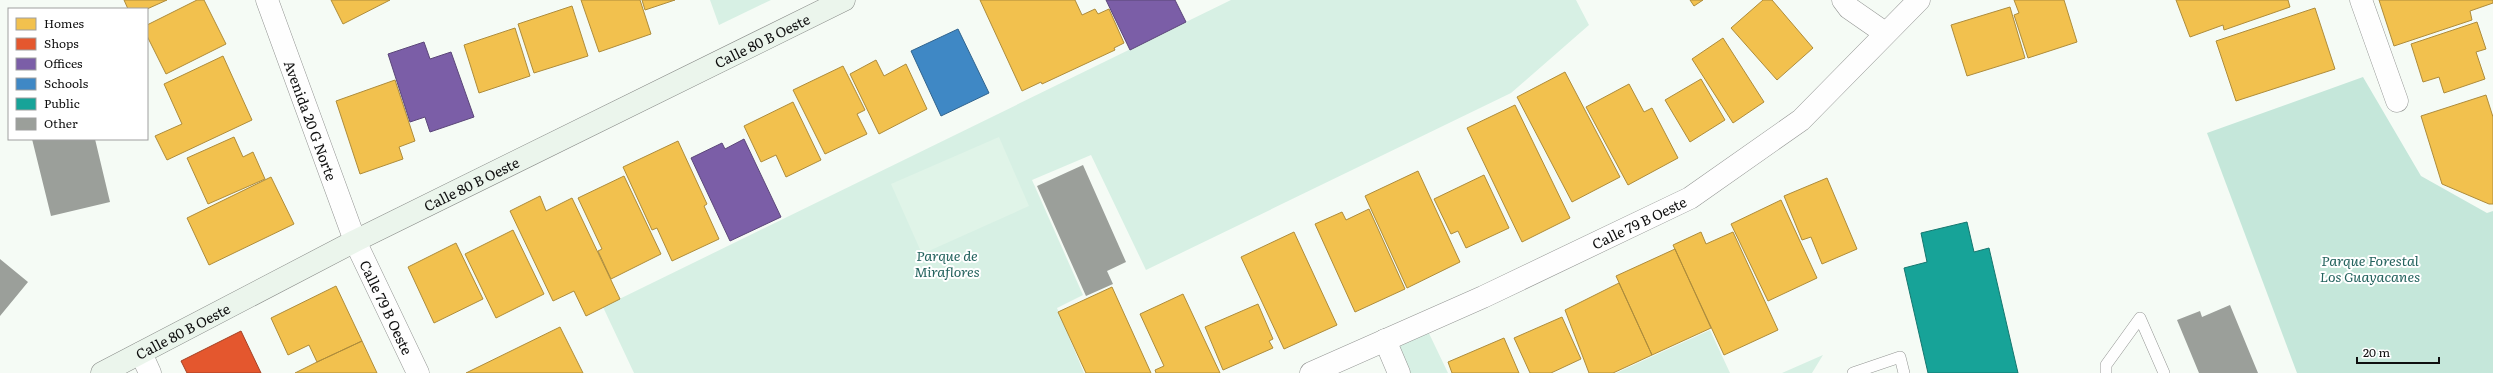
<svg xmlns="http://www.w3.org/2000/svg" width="2493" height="373" font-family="Literata,serif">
<rect width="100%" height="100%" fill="#f5fbf5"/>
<path fill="#d7f0e4" d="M 710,0 L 771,0 L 719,25 Z
M 1231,0 L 1576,0 L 1589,25 L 1511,93 L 1146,270 L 1091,155 L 1032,180 L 1083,295 L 1057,308 L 1084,373 L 634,373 L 603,307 Z
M 1424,323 L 1448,373 L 1399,373 L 1385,340 Z
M 1710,330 L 1730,373 L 1616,373 Z
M 1823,355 L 1812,373 L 1782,373 Z"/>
<path fill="#c5e7da" d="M 2363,77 L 2421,176 L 2487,213 L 2493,211 L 2493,373 L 2297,373 L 2207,133 Z"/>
<path fill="#e0f4e8" d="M 999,137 L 1029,206 L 922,254 L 891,184 Z"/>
<path fill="#f2c14e" stroke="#ae8c3b" d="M 124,0 L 167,0 L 147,9 L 128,9 Z
M 197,0 L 204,0 L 226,44 L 166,74 L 147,36 L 147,25 Z
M 331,0 L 390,0 L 343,24 Z
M 581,0 L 640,0 L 651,34 L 599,52 Z
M 642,0 L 675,0 L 645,10 Z
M 980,0 L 1075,0 L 1082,15 L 1095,9 L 1098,14 L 1109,9 L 1124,43 L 1114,48 L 1115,50 L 1042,84 L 1041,82 L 1022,91 Z
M 1690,0 L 1703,0 L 1694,6 Z
M 1763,0 L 1772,0 L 1813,48 L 1777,80 L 1731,28 Z
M 2014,0 L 2064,0 L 2077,42 L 2028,58 L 2014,15 L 2019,13 Z
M 2176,0 L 2288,0 L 2290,7 L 2224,30 L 2223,25 L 2190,37 Z
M 2379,0 L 2493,0 L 2493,3 L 2470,11 L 2472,20 L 2394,46 Z
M 572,6 L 588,56 L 534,73 L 518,24 Z
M 2010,7 L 2025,58 L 1967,76 L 1951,25 Z
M 2315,8 L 2335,69 L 2236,101 L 2216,41 Z
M 2477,22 L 2486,49 L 2476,52 L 2485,79 L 2444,93 L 2439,77 L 2423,82 L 2411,44 Z
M 515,28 L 530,76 L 479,93 L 464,45 Z
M 1723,38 L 1764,102 L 1733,123 L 1692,59 Z
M 223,56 L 252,120 L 167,160 L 155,136 L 182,124 L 164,84 Z
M 876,60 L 884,76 L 906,64 L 927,109 L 879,134 L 850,74 Z
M 843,66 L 865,110 L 857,114 L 867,134 L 825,154 L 793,90 Z
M 1565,72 L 1620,177 L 1572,202 L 1517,97 Z
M 1701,79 L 1725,120 L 1690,142 L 1665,100 Z
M 395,80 L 415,141 L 399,147 L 403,159 L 360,174 L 336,101 Z
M 1629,84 L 1644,112 L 1652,108 L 1678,158 L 1628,185 L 1586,107 Z
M 2486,95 L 2493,117 L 2493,204 L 2489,204 L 2442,184 L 2421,116 Z
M 793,102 L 821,160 L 786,177 L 776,155 L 761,162 L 744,126 Z
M 1515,105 L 1570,218 L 1522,242 L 1467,128 Z
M 234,137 L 243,157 L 253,152 L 265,179 L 208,204 L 187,158 Z
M 678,141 L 707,204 L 704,206 L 719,239 L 672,261 L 657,228 L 652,230 L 623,167 Z
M 1418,171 L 1460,262 L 1407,288 L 1365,196 Z
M 1484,175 L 1509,228 L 1466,248 L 1458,231 L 1451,234 L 1434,199 Z
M 624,176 L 661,254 L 611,279 L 598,251 L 602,249 L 578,198 Z
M 271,177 L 294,224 L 209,265 L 187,218 Z
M 1827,178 L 1857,249 L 1822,264 L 1811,237 L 1802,240 L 1784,196 Z
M 540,196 L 546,211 L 572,198 L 620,299 L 586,316 L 574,291 L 553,301 L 510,211 Z
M 1781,200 L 1817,278 L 1768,301 L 1731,224 Z
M 1369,209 L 1405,289 L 1355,312 L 1315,224 L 1342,212 L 1346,220 Z
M 513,230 L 544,294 L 496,318 L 465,254 Z
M 1294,232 L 1337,325 L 1284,349 L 1241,257 Z
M 1701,232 L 1706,244 L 1733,232 L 1778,330 L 1724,355 L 1673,245 Z
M 456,243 L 483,299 L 434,323 L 408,267 Z
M 1675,249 L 1711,328 L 1652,355 L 1616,276 Z
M 1619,283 L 1652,355 L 1613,373 L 1589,373 L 1565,310 Z
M 336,286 L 362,341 L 317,362 L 309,345 L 288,355 L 271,318 Z
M 1112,287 L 1151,373 L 1086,373 L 1058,312 Z
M 1183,294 L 1220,373 L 1156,373 L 1155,370 L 1164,366 L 1140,314 Z
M 1258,304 L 1273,339 L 1269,341 L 1273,348 L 1223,370 L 1205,327 Z
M 1562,317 L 1581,359 L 1551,373 L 1530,373 L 1514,338 Z
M 560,327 L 583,373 L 466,373 Z
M 1504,338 L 1519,373 L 1452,373 L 1448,362 Z
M 362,341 L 377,373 L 295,373 L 317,362 Z"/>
<path fill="#e4572e" stroke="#a44125" d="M 241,331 L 261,373 L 187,373 L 181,361 Z"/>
<path fill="#7b5ea7" stroke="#5b4679" d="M 1106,0 L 1175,0 L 1186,22 L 1130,50 Z
M 424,42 L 430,59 L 451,52 L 474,117 L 430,132 L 425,117 L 410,122 L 388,54 Z
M 744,139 L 781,217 L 730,241 L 691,158 L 722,143 L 725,149 Z"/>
<path fill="#3f88c5" stroke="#31648e" d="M 958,29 L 989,93 L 941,116 L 911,51 Z"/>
<path fill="#17a398" stroke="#15776f" d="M 1967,222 L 1974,252 L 1989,248 L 2018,373 L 1928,373 L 1904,268 L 1927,262 L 1921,233 Z"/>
<path fill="#9b9f9a" d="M 32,139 L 95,139 L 110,202 L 51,216 Z
M 1083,165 L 1126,262 L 1107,271 L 1113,284 L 1086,296 L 1037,186 Z
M 0,259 L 28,282 L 0,316 Z
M 2230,305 L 2258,373 L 2199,373 L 2177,320 L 2200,311 L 2202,317 Z"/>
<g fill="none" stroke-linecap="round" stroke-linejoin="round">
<g stroke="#939593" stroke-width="12">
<path id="lane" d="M 1853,373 L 1900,357 L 1904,373
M 2106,373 L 2106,365 L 2140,318 L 2164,373"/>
</g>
<g stroke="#939593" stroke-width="23">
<g id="street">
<path id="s1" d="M 267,0 L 355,241 L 418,373"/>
<path d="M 1843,0 L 1849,8 L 1885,33"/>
<path d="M 2361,0 L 2397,101"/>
<path d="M 1385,340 L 1399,373"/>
<path d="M 141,353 L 150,373"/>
<path id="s2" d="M 1311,373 L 1483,297 L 1690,198 L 1801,120 L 1919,0"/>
</g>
</g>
<g stroke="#898c89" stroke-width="23">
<g id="secondary">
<path id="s3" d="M 102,373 L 355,241 L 844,0"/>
</g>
</g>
<use href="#lane" stroke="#fefefe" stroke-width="11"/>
<use href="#street" stroke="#fefefe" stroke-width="22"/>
<use href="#secondary" stroke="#ebf5ec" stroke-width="22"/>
</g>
<g text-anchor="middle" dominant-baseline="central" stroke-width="4" stroke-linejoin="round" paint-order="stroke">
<g font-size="14" fill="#0f0f0f" stroke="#fff">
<text stroke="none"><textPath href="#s3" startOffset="739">Calle 80 B Oeste</textPath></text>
<text stroke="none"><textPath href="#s1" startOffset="128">Avenida 20 G Norte</textPath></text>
<text stroke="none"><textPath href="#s3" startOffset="415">Calle 80 B Oeste</textPath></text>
<text stroke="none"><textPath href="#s2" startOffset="361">Calle 79 B Oeste</textPath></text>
<text stroke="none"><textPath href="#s1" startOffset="330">Calle 79 B Oeste</textPath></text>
<text stroke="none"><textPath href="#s3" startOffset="91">Calle 80 B Oeste</textPath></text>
</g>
<g font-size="14" font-style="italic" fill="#24635e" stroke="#fff">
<text x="947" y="255">Parque de<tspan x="947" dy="16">Miraflores</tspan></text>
<text x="2370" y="260">Parque Forestal<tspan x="2370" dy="16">Los Guayacanes</tspan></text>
</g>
</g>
<rect x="8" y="8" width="140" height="132" fill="#ffffff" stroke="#9f9f9f"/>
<rect x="16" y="18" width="20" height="12" fill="#f2c14e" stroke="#9f9f9f"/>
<text x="44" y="28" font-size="12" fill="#0f0f0f">Homes</text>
<rect x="16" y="38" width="20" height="12" fill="#e4572e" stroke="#9f9f9f"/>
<text x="44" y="48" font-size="12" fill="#0f0f0f">Shops</text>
<rect x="16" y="58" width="20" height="12" fill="#7b5ea7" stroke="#9f9f9f"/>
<text x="44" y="68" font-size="12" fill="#0f0f0f">Offices</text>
<rect x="16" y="78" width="20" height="12" fill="#3f88c5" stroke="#9f9f9f"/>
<text x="44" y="88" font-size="12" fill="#0f0f0f">Schools</text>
<rect x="16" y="98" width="20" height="12" fill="#17a398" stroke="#9f9f9f"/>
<text x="44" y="108" font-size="12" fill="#0f0f0f">Public</text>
<rect x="16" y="118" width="20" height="12" fill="#9b9f9a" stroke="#9f9f9f"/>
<text x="44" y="128" font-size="12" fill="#0f0f0f">Other</text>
<path d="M2357 357v6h82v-6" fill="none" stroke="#0f0f0f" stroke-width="2"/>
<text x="2363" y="357" font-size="12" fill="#0f0f0f" stroke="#ffffff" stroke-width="3" paint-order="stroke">20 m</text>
</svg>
